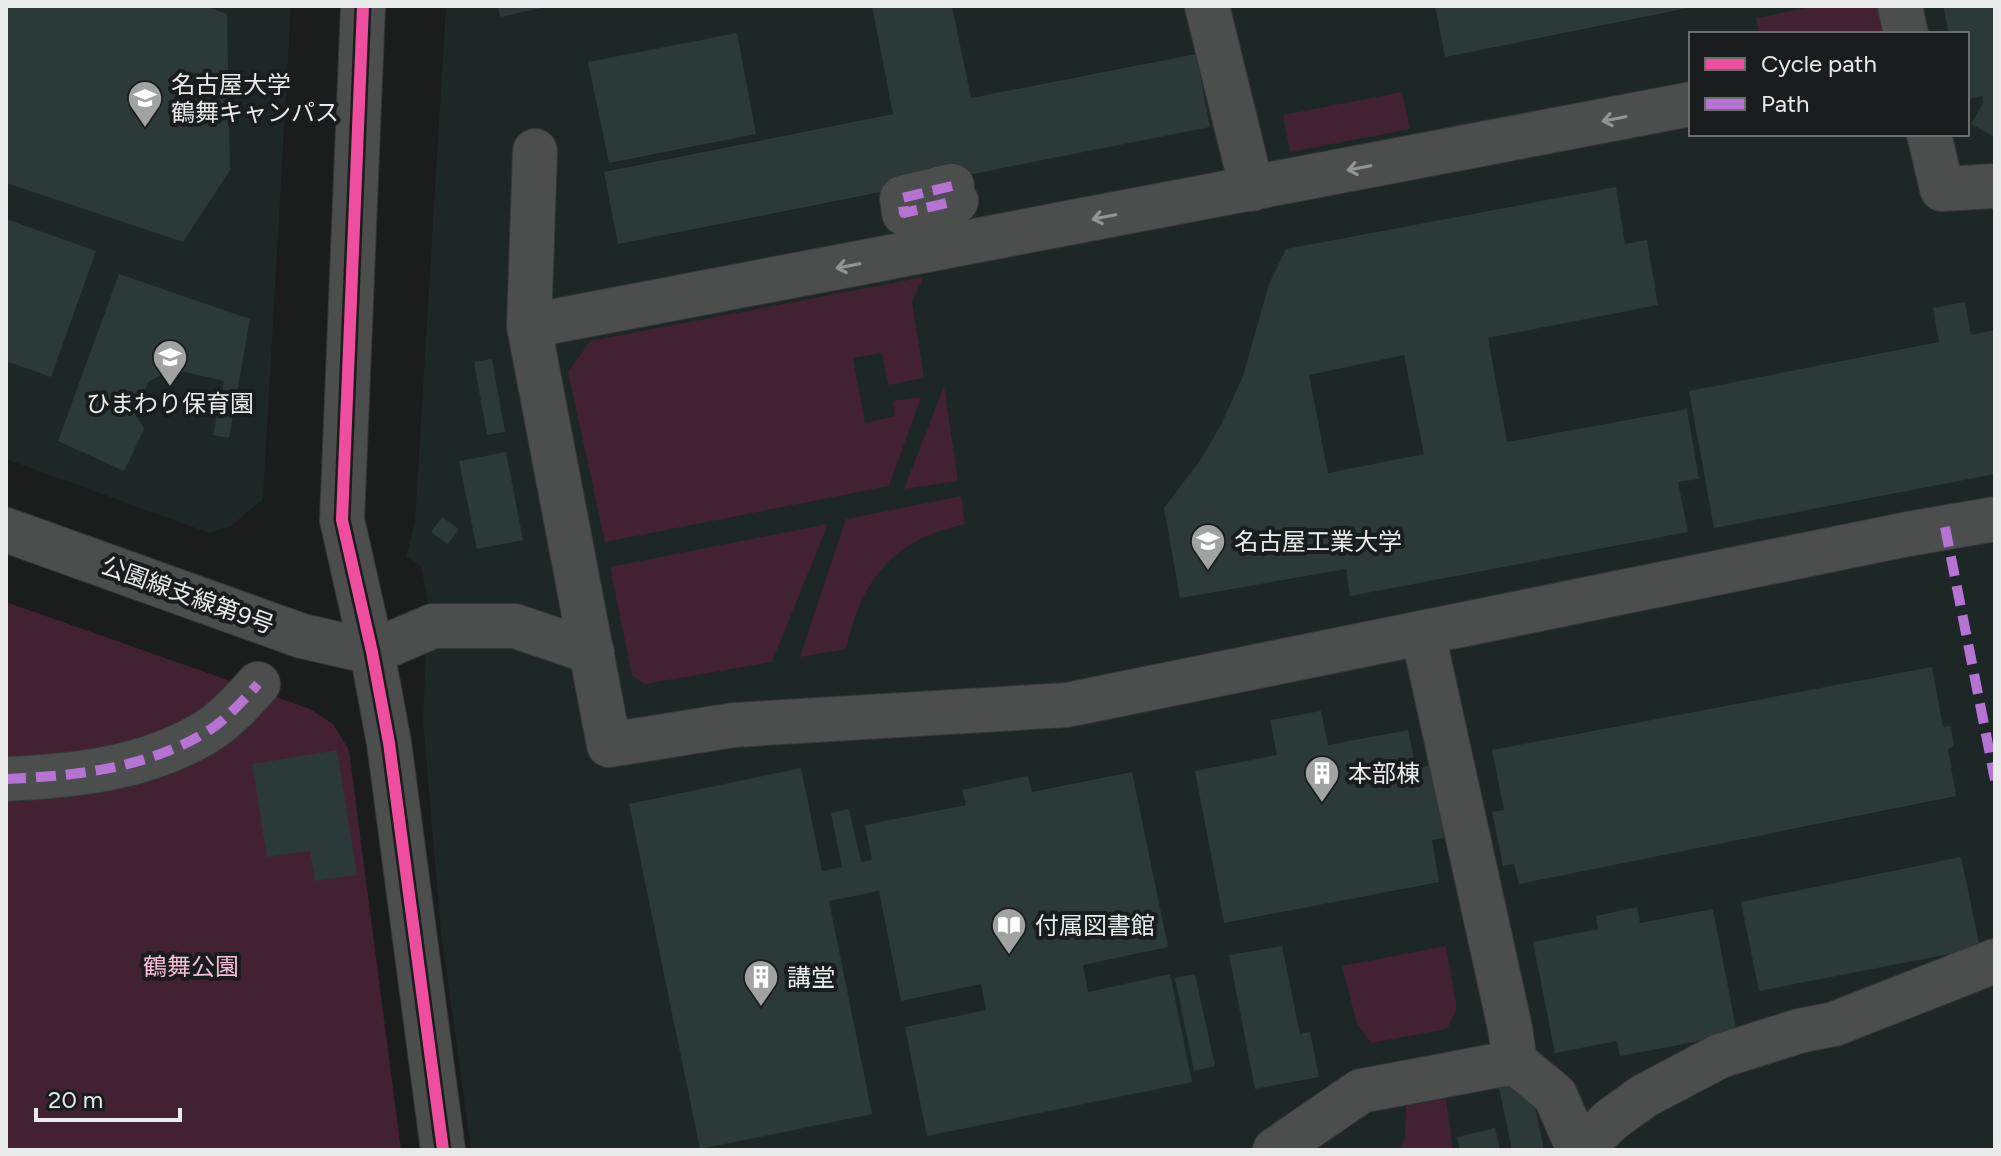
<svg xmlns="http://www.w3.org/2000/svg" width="2001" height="1156" font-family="Figtree,'Noto Sans JP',sans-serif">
<rect width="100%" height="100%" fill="#1b1c1c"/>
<path fill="#1d2726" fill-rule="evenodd" d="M 6,6 L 291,6 L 263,499 L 231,526 L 209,533 L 6,459 Z
M 446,6 L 1995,6 L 1995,1150 L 471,1150 L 441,933 L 423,721 L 428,602 L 421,566 L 406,557 L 415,521 ZM 1691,34 L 1967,34 L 1967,134 L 1691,134 Z"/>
<path fill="#422133" d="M 1816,6 L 1878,6 L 1884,34 L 1759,34 L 1756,18 Z
M 1402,92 L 1410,129 L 1290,152 L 1283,115 Z
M 924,277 L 912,301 L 924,378 L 888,385 L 882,353 L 853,358 L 865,423 L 895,416 L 893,401 L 921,397 L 889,486 L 605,542 L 568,372 L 590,341 Z
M 944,386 L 958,481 L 904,489 Z
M 961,496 L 965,524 C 892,540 863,578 846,649 L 800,657 L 846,519 Z
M 828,524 L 772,662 L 644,684 L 632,675 L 610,567 Z
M 6,602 L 310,709 L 333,724 L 349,750 L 401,1150 L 6,1150 Z
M 1446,946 L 1457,1009 L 1447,1029 L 1371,1043 L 1357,1024 L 1342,966 Z
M 1446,1099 L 1453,1150 L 1398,1150 L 1405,1138 L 1406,1106 Z"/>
<path fill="#2c3939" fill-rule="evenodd" d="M 6,6 L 204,6 L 227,14 L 230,170 L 183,242 L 6,183 Z
M 498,6 L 546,6 L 546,7 L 500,17 Z
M 872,6 L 952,6 L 971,98 L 1196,54 L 1210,127 L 618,244 L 604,172 L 893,114 Z
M 1435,6 L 1693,6 L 1693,7 L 1445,57 Z
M 1943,6 L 1995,6 L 1993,136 L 1971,124 L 1983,103 L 1982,96 L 1967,99 L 1967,34 L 1949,34 Z
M 737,33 L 756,134 L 609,163 L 588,62 Z
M 1616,187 L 1625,244 L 1647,240 L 1658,305 L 1488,338 L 1507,442 L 1687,409 L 1699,479 L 1678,482 L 1688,532 L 1350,596 L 1346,569 L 1180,598 L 1164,508 L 1201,459 L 1221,425 L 1243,376 L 1269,284 L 1286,249 ZM 1404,355 L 1424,454 L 1328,473 L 1309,375 Z
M 6,219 L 96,251 L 51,377 L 6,361 Z
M 119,274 L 250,319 L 229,438 L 213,435 L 224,381 L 172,369 L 148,382 L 136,415 L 144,429 L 124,471 L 58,441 Z
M 1965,302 L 1971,335 L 1995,330 L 1995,474 L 1714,528 L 1689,391 L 1939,342 L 1933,308 Z
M 492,359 L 505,432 L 487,435 L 474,362 Z
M 506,452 L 523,540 L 477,549 L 459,461 Z
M 442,517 L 459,529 L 448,544 L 431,532 Z
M 1932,667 L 1943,727 L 1951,726 L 1954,746 L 1948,749 L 1956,796 L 1519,884 L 1514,864 L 1503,866 L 1492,812 L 1504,810 L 1492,750 Z
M 1321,711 L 1328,745 L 1408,730 L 1416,768 L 1436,764 L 1449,837 L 1432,840 L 1439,882 L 1224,923 L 1195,771 L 1277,755 L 1270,720 Z
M 337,750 L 357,875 L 315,881 L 310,851 L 267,857 L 252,764 Z
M 801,768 L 822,871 L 842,867 L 831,813 L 849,809 L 861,862 L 872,860 L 865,825 L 966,805 L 962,790 L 1028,776 L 1032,792 L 1132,772 L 1168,947 L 1083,965 L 1088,992 L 1170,974 L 1192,1082 L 927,1136 L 905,1027 L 986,1010 L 981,984 L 901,1001 L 879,891 L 829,901 L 872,1114 L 700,1149 L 629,804 Z
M 1961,857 L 1980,948 L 1759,991 L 1741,902 Z
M 1637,907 L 1640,923 L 1713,909 L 1737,1034 L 1620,1056 L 1617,1041 L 1555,1053 L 1533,942 L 1598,929 L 1596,916 Z
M 1282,946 L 1300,1034 L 1310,1032 L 1319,1077 L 1255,1089 L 1229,955 Z
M 1195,974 L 1215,1066 L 1194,1071 L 1175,978 Z
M 1530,1082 L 1544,1150 L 1512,1150 L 1499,1088 Z
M 1495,1128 L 1500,1150 L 1460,1150 L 1457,1137 Z"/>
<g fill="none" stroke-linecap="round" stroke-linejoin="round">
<g stroke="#363737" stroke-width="46">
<path id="minor" d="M 363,6 L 342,520 L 372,652 L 389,743 L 443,1150
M 1207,6 L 1252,189
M 1900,6 L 1906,34
M 1929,134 L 1942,189 L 1995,186
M 535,151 L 529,326 L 609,745 L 734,725 L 1067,705 L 1908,534 L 1995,519
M 952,186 L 902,198 L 904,213 L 956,201
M 529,326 L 1691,104
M 6,530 L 302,636 L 372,652
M 1423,634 L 1510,1028 L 1515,1062
M 372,652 L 433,626 L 515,626 L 592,652
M 6,779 C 74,776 143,769 203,734 C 223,723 243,701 258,684
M 1275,1150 L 1361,1091 L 1515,1062 L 1555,1095 L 1579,1150
M 1580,1150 L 1611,1120 L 1644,1096 L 1720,1056 L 1799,1031 L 1834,1024 L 1995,961"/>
</g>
<use href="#minor" stroke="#4c4d4d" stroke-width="44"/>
<path stroke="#b673d3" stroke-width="10" stroke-dasharray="20 10" stroke-linecap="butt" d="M 952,186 L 902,198 L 904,213 L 956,201
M 1945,527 L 1995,780
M 6,779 C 74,776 143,769 203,734 C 223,723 243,701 258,684"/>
<g stroke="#1a1d1d" stroke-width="17">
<path id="cycleway" d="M 363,6 L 342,520 L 372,652 L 389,743 L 443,1150"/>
</g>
<use href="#cycleway" stroke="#ef4d9e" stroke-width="12"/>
</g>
<defs><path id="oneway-shaft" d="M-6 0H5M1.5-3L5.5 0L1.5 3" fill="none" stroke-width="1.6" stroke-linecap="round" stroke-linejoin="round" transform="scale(2)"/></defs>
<g stroke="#939494">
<use href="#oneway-shaft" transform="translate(1614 119) rotate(169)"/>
<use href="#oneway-shaft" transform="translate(1359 168) rotate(169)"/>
<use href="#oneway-shaft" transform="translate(1104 217) rotate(169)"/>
<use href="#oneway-shaft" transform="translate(848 266) rotate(169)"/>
</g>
<defs>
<g id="university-pin" transform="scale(1.8)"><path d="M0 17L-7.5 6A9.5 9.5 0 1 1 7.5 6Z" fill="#a1a3a3" stroke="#1a1d1d"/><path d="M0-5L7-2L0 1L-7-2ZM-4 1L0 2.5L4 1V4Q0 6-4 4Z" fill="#fff"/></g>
<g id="school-pin" transform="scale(1.8)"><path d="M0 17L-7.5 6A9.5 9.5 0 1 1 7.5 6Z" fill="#a1a3a3" stroke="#1a1d1d"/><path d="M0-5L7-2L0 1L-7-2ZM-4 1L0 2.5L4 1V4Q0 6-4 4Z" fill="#fff"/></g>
<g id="building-pin" transform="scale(1.8)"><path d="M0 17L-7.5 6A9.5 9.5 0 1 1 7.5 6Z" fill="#a1a3a3" stroke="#1a1d1d"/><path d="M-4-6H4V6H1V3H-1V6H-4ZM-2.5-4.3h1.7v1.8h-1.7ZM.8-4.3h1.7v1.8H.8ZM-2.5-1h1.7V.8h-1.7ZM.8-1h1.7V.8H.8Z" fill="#fff"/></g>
<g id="library-pin" transform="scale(1.8)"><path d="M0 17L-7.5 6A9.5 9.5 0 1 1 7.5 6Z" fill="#a1a3a3" stroke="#1a1d1d"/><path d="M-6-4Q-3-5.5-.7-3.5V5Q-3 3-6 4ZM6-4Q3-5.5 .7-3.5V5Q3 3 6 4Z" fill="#fff"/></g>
</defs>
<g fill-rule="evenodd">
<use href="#university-pin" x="145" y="98"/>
<use href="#school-pin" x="170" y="357"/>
<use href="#university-pin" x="1208" y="541"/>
<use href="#building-pin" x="1322" y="773"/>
<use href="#library-pin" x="1009" y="925"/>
<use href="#building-pin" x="761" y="977"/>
</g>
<g text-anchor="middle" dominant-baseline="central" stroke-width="8" stroke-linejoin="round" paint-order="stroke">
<g font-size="24" fill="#e9ebeb" stroke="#1a1d1d" text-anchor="start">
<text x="171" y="84">名古屋大学<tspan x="171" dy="28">鶴舞キャンパス</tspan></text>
<text x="170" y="403" text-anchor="middle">ひまわり保育園</text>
<text x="1234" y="541">名古屋工業大学</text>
<text x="1348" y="773">本部棟</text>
<text x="1035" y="925">付属図書館</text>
<text x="787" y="977">講堂</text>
</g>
<g font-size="24" fill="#e9ebeb" stroke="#1a1d1d">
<text transform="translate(188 595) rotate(20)">公園線支線第9号</text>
</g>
<g font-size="24" fill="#f8bddc" stroke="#1a1d1d">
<text x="191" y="966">鶴舞公園</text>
</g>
</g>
<rect width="2001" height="1156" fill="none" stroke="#e9ebeb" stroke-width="16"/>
<rect x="1689" y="32" width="280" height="104" fill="#1a1d1d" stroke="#6d6f6f" stroke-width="2"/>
<rect x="1705" y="58" width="40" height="12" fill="#ef4d9e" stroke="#6d6f6f" stroke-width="2"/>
<text x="1761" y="72" font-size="24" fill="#e9ebeb">Cycle path</text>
<rect x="1705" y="98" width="40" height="12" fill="#b673d3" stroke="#6d6f6f" stroke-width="2"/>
<text x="1761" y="112" font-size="24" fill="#e9ebeb">Path</text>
<path d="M36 1108v12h144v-12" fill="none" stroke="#e9ebeb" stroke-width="4"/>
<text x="48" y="1108" font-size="24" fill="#e9ebeb" stroke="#1a1d1d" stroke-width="6" paint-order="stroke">20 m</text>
</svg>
